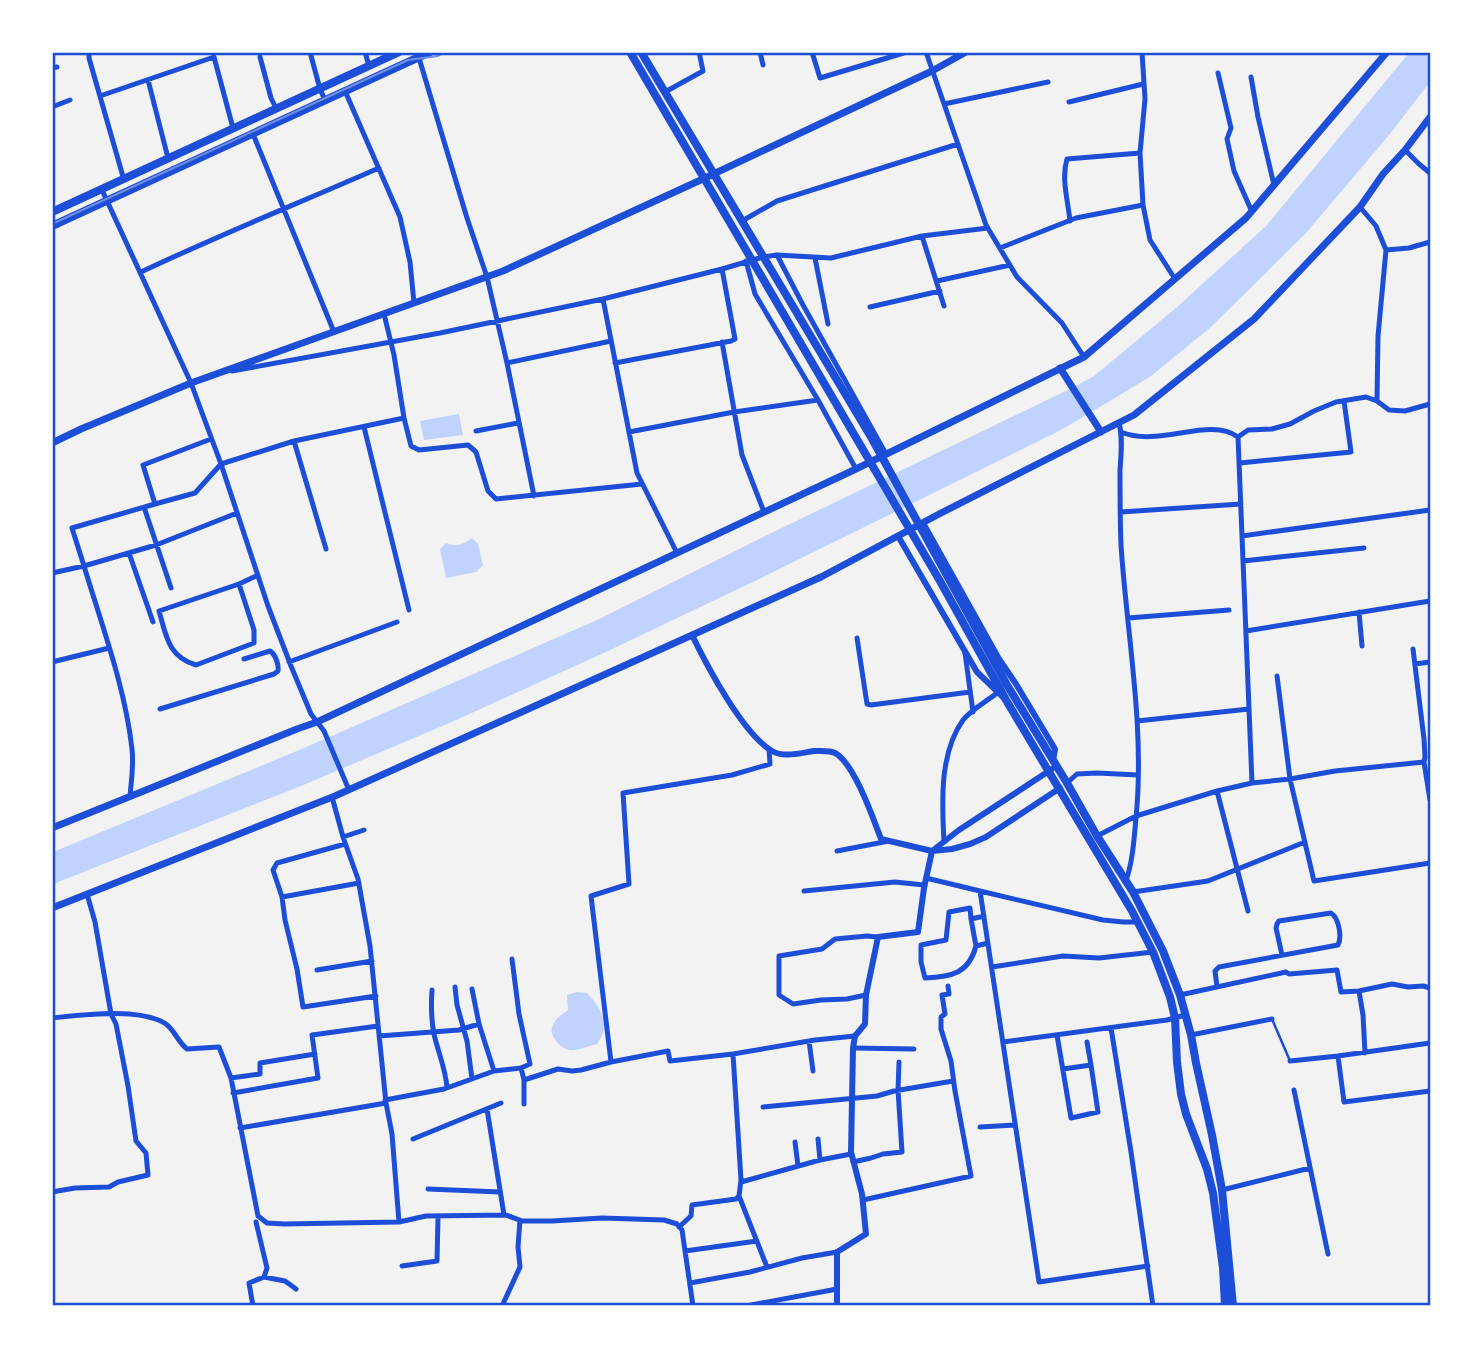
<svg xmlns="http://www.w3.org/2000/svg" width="1483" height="1358" font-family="'Space Grotesk',sans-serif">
<rect width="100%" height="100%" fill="#f2f2f2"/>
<path fill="#bfd3fe" d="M 1409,53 L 1430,53 L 1430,82 L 1389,135 L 1306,233 L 1211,327 L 1151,376 L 1115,398 L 1061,430 L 757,580 L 608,651 L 454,721 L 301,786 L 53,884 L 53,852 L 304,748 L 597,620 L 761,538 L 1074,387 L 1094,376 L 1176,308 L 1266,226 Z
M 459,414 L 463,435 L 424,440 L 420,421 Z
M 472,538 L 478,544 L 483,565 L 476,572 L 446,578 L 440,549 L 446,543 C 457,547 462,545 472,538 Z
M 577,992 L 587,993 C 597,1003 607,1018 603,1033 C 602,1037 599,1040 597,1044 C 588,1046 578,1051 570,1050 C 564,1049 559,1045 556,1041 C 545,1028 557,1017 568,1010 L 567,995 Z"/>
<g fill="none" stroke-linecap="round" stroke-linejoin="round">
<path stroke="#1d4ed8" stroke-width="2.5" d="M 1272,1019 L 1290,1061"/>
<path stroke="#1d4ed8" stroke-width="5" d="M 89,52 L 89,58 L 124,180
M 310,52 L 320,89 L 325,100
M 365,52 L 369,66
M 760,52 L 763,65
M 812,52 L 820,78 L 907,52
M 926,52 L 986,225 L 1017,277 L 1062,323 L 1084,357
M 1142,52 L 1145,99 L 1140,153 L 1143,205 L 1150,240 L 1175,279
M 260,57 L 271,98 L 276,108
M 419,58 L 467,218 L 487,277 L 507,363 L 534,496
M 52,68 L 57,67
M 1218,73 L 1231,128 L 1227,139 L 1234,171 L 1252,212
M 1251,77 L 1258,117 L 1274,185
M 148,80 L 168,158
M 345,91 L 400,217 L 410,262 L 414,303
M 665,92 L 703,71 L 699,52
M 100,96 L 214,57 L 233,128
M 1069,102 L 1143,84
M 944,104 L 1048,82
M 52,107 L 70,100
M 253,134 L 334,332
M 1405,150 L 1419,164 L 1430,173
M 102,190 L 191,383 L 221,464 L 268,606 L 291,666 L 311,714 L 324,731 L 349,790
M 1360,207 L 1376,226 L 1386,250 L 1378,336 L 1377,401
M 742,221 L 777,201 L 958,144
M 1070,221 C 1068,201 1061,178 1067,159 L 1140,153
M 922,236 L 944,306
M 1000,248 L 1076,218 L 1143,205
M 1386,250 L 1409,248 L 1430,242
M 777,255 L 803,305 L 886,454
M 815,258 L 828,324
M 746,261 L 755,294 L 818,400 L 856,469
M 141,272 C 219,235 299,203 379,168
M 937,281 L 1010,265
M 603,299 L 637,473 L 677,553
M 870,307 L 940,291
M 384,314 L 394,355 L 404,418 L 411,446 L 419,450 L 468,445 L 476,452 L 488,491 L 496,499 L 642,484
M 722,342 L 742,455 L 764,512
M 507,363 L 611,341
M 615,363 L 731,341 L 735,339 L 722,269
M 232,371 L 440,333 L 603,299 L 722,269 L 763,257 L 777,255 L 831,258 L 922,236 L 988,228
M 1119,423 C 1123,438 1121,455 1120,470 C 1120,495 1120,521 1121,545 C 1127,636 1145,727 1136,818 C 1134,839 1133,860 1126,881
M 364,427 L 409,610
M 476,431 L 518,423
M 629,432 L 734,412 L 818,400
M 1121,432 C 1159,448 1209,416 1238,437 L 1248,430 L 1272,429 L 1290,424 L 1314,411 L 1336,402 L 1366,397 L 1377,401 L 1389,410 L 1405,411 L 1430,404
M 1238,437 L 1252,783
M 211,439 L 143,465 L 155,504 L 72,528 L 84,566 L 156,545 L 237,513
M 294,441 L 326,549
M 1240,463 L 1351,452 L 1344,401
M 155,504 L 195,493 L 221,464 L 294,441 L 404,418
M 144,507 L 171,588
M 1121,512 L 1241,504
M 1242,536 L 1430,510
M 129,553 L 153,622
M 1243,561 L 1364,548
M 52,573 L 84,566 C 102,626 125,687 132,749 C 134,764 131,782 130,797
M 239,584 L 254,630 L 254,643 L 196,665 C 168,657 166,635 159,611 L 239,584 L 258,575
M 1359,612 L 1362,646
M 1128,618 L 1229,610
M 1246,631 L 1430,601
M 857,638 L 867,704 L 871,705 L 970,692
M 1413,649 L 1424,739 L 1425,757 L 1424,762 L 1430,800
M 965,653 L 973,712
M 52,662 L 109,648
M 289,662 L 397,622
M 1415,664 L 1430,662
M 1277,676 L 1290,779 L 1314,881 L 1430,863
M 160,709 L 274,674 L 278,671 C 279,664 275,654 270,651 L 244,659
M 1137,721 L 1249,709
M 1067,783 L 1077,774 L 1097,773 L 1138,775
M 1217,791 L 1248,911
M 332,797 L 343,837 L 358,879 L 370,946 L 386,1103 L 392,1134 L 399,1222
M 1097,836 L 1136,816 L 1217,791 L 1252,783 L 1290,779 L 1335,771 L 1424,762
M 343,837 L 364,830
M 944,842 C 942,803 939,754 963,720 C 971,710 987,701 997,693
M 345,844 L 277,863 L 273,870 L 282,897 L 285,920 L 297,969 L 303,1007 L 376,996
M 837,851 L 889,841
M 926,878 L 980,891 L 1039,1282 L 1148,1266
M 804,891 L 895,882 L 924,885
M 980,891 L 1103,920 L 1123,922 L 1137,922
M 1133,892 L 1208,881 L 1305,842
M 282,897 L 359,883
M 984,916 L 971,919 L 970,908 L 949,912 L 946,940 L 921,945 L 921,962 L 925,978 C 952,977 969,973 976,946 L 988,943
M 971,919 L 976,946
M 992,967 L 1063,956 L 1099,958 L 1153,952
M 317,970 L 372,961
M 455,987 L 457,1005 L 467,1041 L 472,1079
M 1217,987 L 1215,971 L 1219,967 L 1338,945 C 1342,937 1339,918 1331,913 L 1279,921 L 1277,924 L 1276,928 L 1282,955
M 472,989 L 479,1024 L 494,1071
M 432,990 C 431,1005 431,1019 434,1034 C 438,1052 446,1070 447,1088
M 1359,991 L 1363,1015 L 1365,1053
M 866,995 L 847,999 L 821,1000 L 793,1004 L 779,995 L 779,956 L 822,949 L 835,939 L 867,936 L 878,937
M 1180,995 L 1286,972 L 1289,974 L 1337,970 L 1341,992 L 1359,991 L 1392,984 L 1408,987 L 1423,986 L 1430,988
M 52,1018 C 82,1015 140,1007 166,1024 C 175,1031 178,1042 187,1049 L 219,1047 L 231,1078 L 258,1216 L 267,1223 L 284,1224 L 399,1222 L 426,1216 L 506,1215 L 522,1221 L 552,1221 L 602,1218 L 664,1220 L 677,1224 L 682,1230 L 693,1306
M 1111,1028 L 1131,1152 L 1153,1306
M 1057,1035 L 1071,1118 L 1098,1112 L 1091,1065 L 1063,1069
M 1191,1035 L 1272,1019
M 379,1036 L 459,1030 L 479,1024
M 809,1041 L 813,1071
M 1003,1042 L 1167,1020 L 1185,1015
M 1087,1042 L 1091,1065
M 853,1048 L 914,1049
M 1338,1056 L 1430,1043
M 1290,1061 L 1338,1056 L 1344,1102 L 1430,1091
M 611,1062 L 591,896 L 629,884 L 623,793 L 732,775 L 770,764 L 769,749
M 521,1068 L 524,1080 L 524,1104
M 231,1078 L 260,1074 L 260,1063 L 315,1054
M 524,1080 L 558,1069 L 572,1071 L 581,1070 L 611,1062 L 668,1051 L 670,1061 L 733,1054 L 815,1040 L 855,1036
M 1294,1090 L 1328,1254
M 233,1093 L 318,1078 L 312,1035 L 378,1026
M 385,1100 L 444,1089 L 494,1071 L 521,1068 L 530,1064 L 519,1014 L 512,959
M 763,1107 L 877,1096 L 894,1091 L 953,1081
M 487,1109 L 504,1215
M 980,1127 L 1015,1125
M 240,1128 L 386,1103
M 413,1139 L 501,1103
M 818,1139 L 820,1160
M 795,1142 L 798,1166
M 853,1162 L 871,1158 L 883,1154 L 902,1152 L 898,1090 L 899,1062
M 741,1182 L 820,1160 L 851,1154
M 428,1189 L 500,1192
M 1222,1190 L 1310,1168
M 52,1192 L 75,1188 L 109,1187 L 118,1182 L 148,1175 L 146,1153 L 136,1141 L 128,1086 L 116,1024 L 111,1014 L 95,922 L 87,894
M 739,1196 L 767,1267
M 863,1200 L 971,1176 L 955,1091 L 951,1061 L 941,1029 L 941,1017 L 945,1014 L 942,995 L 949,994 L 948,986
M 679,1227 L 691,1216 L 692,1205 L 736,1199 L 739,1196 L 741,1180 L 733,1054
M 685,1251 L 757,1241
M 402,1266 L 437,1261 L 438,1217
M 264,1277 L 285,1281 L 296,1289
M 690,1283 L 750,1272 L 802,1258 L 837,1252
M 253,1306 L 249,1283 L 264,1277 L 267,1268 L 256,1222
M 502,1306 L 520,1267 L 518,1247 L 520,1220
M 746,1306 L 837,1289"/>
<path stroke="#1d4ed8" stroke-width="6" d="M 923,523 L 999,659 L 1016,684 L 1055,749 L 1053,761
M 898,536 L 977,672 L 1004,698
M 692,635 C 707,666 743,734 772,751 C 784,758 800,753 814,751 C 821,751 829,750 835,753 C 854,763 873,818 881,839 L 932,851 L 952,849 L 970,844 L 986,837 L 1060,788
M 837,1306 L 837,1252 L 866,1234 L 862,1194 L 851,1152 L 853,1048 L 855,1036 L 865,1024 L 866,995 L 878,937 L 918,932 L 924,888 L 932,851 L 959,830 L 1052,769"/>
<path stroke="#1d4ed8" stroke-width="7" d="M 1060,368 L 1101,432
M 52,443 L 81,429 L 191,383 L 503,271 L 705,178 L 932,71 L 966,52
M 52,828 L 297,729 L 317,722 L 856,469 L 1084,357 L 1246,218 L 1387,52
M 52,908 L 335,796 L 821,577 L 941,513 L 1134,415 L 1254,319 L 1360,207 L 1383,174 L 1405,150 L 1430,117"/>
<path stroke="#1d4ed8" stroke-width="8" d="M 630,52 L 940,581 L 1006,700 L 1132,911 L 1153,952 L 1170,997 L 1175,1018 L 1177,1062 L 1181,1094 L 1186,1114 L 1207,1169 L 1213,1193 L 1223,1268 L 1225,1306
M 641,52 L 871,437 L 1007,685 L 1067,783 L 1097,836 L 1133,892 L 1163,951 L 1180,995 L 1191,1035 L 1196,1063 L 1212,1135 L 1222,1190 L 1233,1306
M 52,212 L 399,52
M 52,226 L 430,52"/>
<path stroke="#7290e2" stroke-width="2" d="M 52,224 L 408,60 L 438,56 L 445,52"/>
</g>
<rect width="1483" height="1358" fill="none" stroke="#ffffff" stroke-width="108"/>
<rect x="54" y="54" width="1375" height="1250" fill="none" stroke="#1d4ed8" stroke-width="2.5"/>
</svg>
